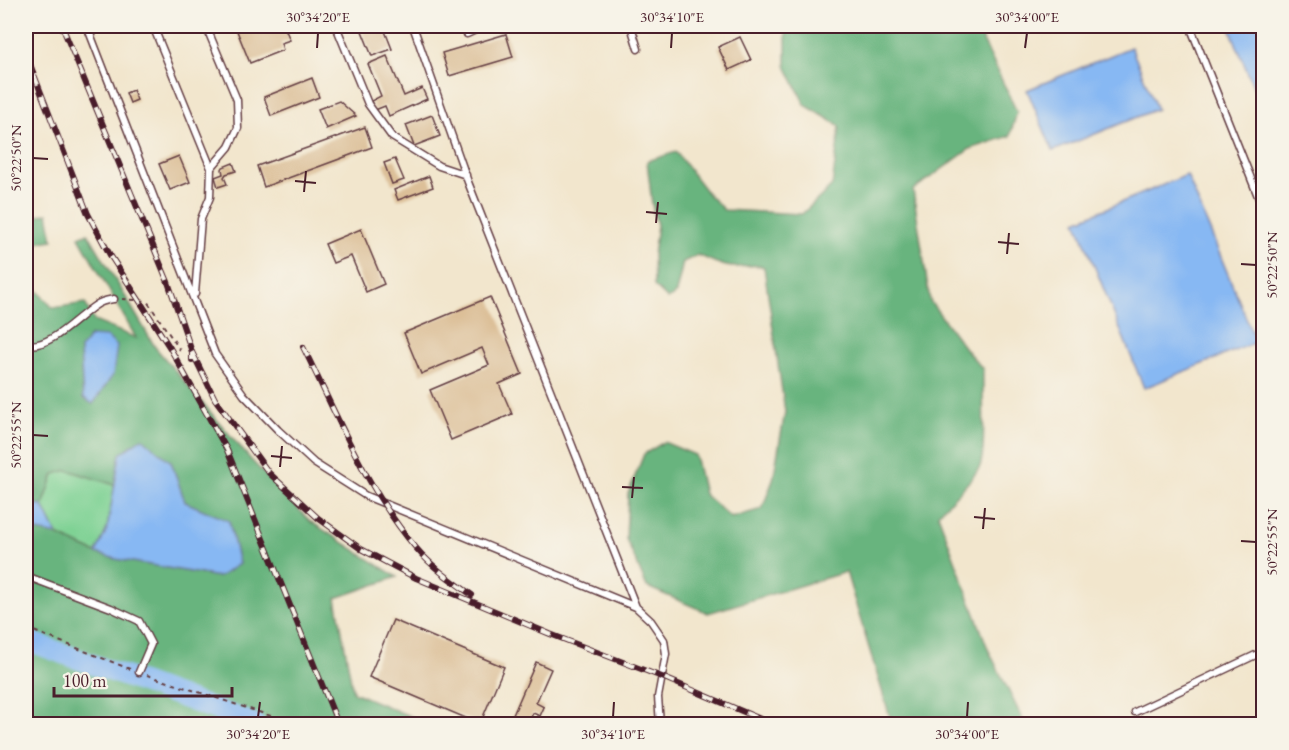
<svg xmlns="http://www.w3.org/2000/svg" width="1289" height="750" font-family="'EB Garamond',serif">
<rect width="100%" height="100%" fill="#f7f3e8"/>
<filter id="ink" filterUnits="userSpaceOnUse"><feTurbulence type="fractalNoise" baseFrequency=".0167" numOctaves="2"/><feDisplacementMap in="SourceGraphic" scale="12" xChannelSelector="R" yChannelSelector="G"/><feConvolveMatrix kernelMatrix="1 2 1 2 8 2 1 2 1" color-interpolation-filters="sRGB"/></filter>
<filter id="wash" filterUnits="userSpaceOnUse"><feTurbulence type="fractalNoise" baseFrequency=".008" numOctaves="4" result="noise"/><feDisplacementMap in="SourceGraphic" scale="24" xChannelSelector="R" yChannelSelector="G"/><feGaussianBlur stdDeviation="1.35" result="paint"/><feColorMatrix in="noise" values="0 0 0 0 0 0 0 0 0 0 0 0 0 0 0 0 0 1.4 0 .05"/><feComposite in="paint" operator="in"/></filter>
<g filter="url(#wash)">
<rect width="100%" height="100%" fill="#f2e6cd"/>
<path fill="#7fd294" stroke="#647860" stroke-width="1.5" d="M 68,470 L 115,485 L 107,529 L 96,553 L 57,535 L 43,506 L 54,474 Z"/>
<path fill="#67b47e" stroke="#586a54" stroke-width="1.5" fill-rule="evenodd" d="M 786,26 L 976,26 L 1017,112 L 1010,136 L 970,149 L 913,190 L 930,301 L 967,351 L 983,369 C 982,389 987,455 979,468 C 970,484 950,500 938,514 L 988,649 L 1025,724 L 892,724 L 846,572 L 708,613 L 647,587 L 626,539 L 628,494 L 644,454 L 664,442 L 695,455 L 704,494 L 731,518 L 762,509 L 773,480 L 785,412 L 764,267 C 752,262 740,270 726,266 C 717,264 707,259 698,255 L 683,262 L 676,293 L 668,299 L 654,286 L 653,255 L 657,225 L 652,204 L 647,161 L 676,152 L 709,195 L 724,210 L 802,214 L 832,186 L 840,126 L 805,105 L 786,66 Z
M 48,213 L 53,240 L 26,245 L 26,219 Z
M 88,233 L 155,347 L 252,461 L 311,522 L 397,577 L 336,598 L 353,692 L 428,724 L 45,724 L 26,707 L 26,529 L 57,535 L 96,553 L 116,559 L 219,577 L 239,564 L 229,521 L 185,502 L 171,462 L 120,454 L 115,485 L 68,470 L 54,474 L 43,506 L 26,502 L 26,278 L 53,308 L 85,303 L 94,321 L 136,338 L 79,237 ZM 90,336 L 93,403 L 83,398 L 80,350 Z"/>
<path fill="#87b8f3" stroke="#686c8f" stroke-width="1.5" d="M 1229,26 L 1263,26 L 1263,111 Z
M 1131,47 L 1157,109 L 1053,151 L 1027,90 Z
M 1187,175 L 1256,342 L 1144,388 L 1076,221 Z
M 90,336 L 107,337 L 117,346 L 113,375 L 93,404 L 83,398 L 80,349 Z
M 142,438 L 171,462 L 185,502 L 229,521 L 239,564 L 219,577 L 116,559 L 96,553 L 107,529 L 120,454 Z
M 26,502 L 43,506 L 57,535 L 26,529 Z"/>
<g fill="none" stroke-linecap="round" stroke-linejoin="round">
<path stroke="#87b8f3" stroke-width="21" d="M 26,640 L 255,724"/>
</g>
<g id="blocks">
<path fill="#dcbf98" d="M 235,26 L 273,26 L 274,27 L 284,26 L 290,40 L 281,43 L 283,50 L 250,63 Z
M 360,26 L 383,26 L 392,49 L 372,56 Z
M 506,34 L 513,57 L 449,76 L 442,53 Z
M 740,37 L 751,60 L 729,70 L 718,47 Z
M 387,56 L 404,96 L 422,88 L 427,99 L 389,116 L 385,106 L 375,110 L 371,101 L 381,96 L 368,64 Z
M 312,78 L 319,97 L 271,116 L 264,97 Z
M 133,90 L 137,100 L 130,103 L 126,93 Z
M 339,101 L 356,116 L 326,129 L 318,109 Z
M 432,115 L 440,136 L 414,146 L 406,125 Z
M 365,127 L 372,147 L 264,187 L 257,166 Z
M 179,156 L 190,182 L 170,190 L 159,164 Z
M 395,159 L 404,180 L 392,184 L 384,163 Z
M 233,163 L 236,171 L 226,174 L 224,177 L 227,184 L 218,187 L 215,177 L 223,174 L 222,169 L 223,167 Z
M 429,176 L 433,187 L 398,200 L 394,190 Z
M 361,229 L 384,284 L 366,292 L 351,256 L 333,263 L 325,244 Z
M 490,297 L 522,374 L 499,384 L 512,414 L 451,440 L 430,390 L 489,365 L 482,348 L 421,374 L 404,333 Z
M 393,620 L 504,667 L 480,724 L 369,677 Z
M 536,662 L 551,669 L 536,703 L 544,707 L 540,716 L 533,713 L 528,724 L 516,724 L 510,722 Z"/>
</g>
</g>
<g filter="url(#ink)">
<use href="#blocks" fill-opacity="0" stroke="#633d43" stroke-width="1.5"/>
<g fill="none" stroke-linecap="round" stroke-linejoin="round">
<g stroke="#633d43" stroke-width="9">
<path id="lane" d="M 87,26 L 215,354 L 244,395 L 278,430 L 314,463 L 366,496 L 636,607 L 651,621 L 664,640 L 666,654 L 658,697 L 660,724
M 153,26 L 211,168
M 336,26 L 368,104 L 392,137 L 439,166 L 466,175
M 413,26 L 468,182 L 636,607
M 631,26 L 638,49
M 1190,26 L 1264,211
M 467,34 L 484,26
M 195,294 L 201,219 L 210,197 L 211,168 L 229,147 L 238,128 L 237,100 L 206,26
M 26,344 C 49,350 77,317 96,305 C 101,301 108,300 114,299
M 26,576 L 111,608 L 139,621 L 151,644 L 139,672
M 1135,712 L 1264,651"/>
</g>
<path stroke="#633d43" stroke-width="2" stroke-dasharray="4.5 4.5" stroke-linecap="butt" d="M 122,299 L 147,301 L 180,350
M 26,628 L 130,669
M 147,675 L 295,724"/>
<use href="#lane" stroke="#fff" stroke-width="6"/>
<g stroke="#4a1f2b" stroke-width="6">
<path id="rail" d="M 62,26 L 168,282 L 192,352 L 192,360
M 26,54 L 88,214 L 110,255 L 170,348 L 227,450 L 338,724
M 303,347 C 337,415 366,489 416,548 C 432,567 452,581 472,595
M 192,352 L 215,399 L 269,473 L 318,518 L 361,549 L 416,578 L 550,634 L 662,677 L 772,724"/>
</g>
<use href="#rail" stroke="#f7f3e8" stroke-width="4" stroke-dasharray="11" stroke-linecap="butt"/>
</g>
</g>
<path fill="none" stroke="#4a1f2b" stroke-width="2" d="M 317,48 L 318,33M 671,48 L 672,33M 1025,48 L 1027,33M 33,158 L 48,159M 295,181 L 316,183M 304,192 L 306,171M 646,212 L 667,214M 656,223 L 658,202M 998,242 L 1019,244M 1007,254 L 1009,233M 1241,264 L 1256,265M 33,435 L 48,436M 271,456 L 292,458M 280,467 L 282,446M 622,487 L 643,488M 632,498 L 634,477M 974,517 L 995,519M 983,529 L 985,508M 1241,541 L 1256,542M 258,717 L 260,702M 613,717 L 614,702M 967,717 L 968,702"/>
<rect width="1289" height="750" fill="none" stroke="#f7f3e8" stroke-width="66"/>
<path d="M54 687v9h178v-9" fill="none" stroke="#4a1f2b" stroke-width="3"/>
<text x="63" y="687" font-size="18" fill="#4a1f2b" stroke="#f7f3e8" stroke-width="4.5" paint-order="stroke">100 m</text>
<rect x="33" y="33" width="1223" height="684" fill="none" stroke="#4a1f2b" stroke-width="2"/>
<g font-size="15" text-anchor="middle" fill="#4a1f2b">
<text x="318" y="22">30°34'20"E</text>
<text x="672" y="22">30°34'10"E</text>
<text x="1027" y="22">30°34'00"E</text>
<text transform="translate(16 158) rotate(-90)" y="5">50°22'50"N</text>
<text transform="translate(1272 265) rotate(-90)" y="5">50°22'50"N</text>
<text transform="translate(16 435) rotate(-90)" y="5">50°22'55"N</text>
<text transform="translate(1272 542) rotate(-90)" y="5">50°22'55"N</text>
<text x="258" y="739">30°34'20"E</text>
<text x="613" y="739">30°34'10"E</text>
<text x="967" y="739">30°34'00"E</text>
</g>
</svg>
